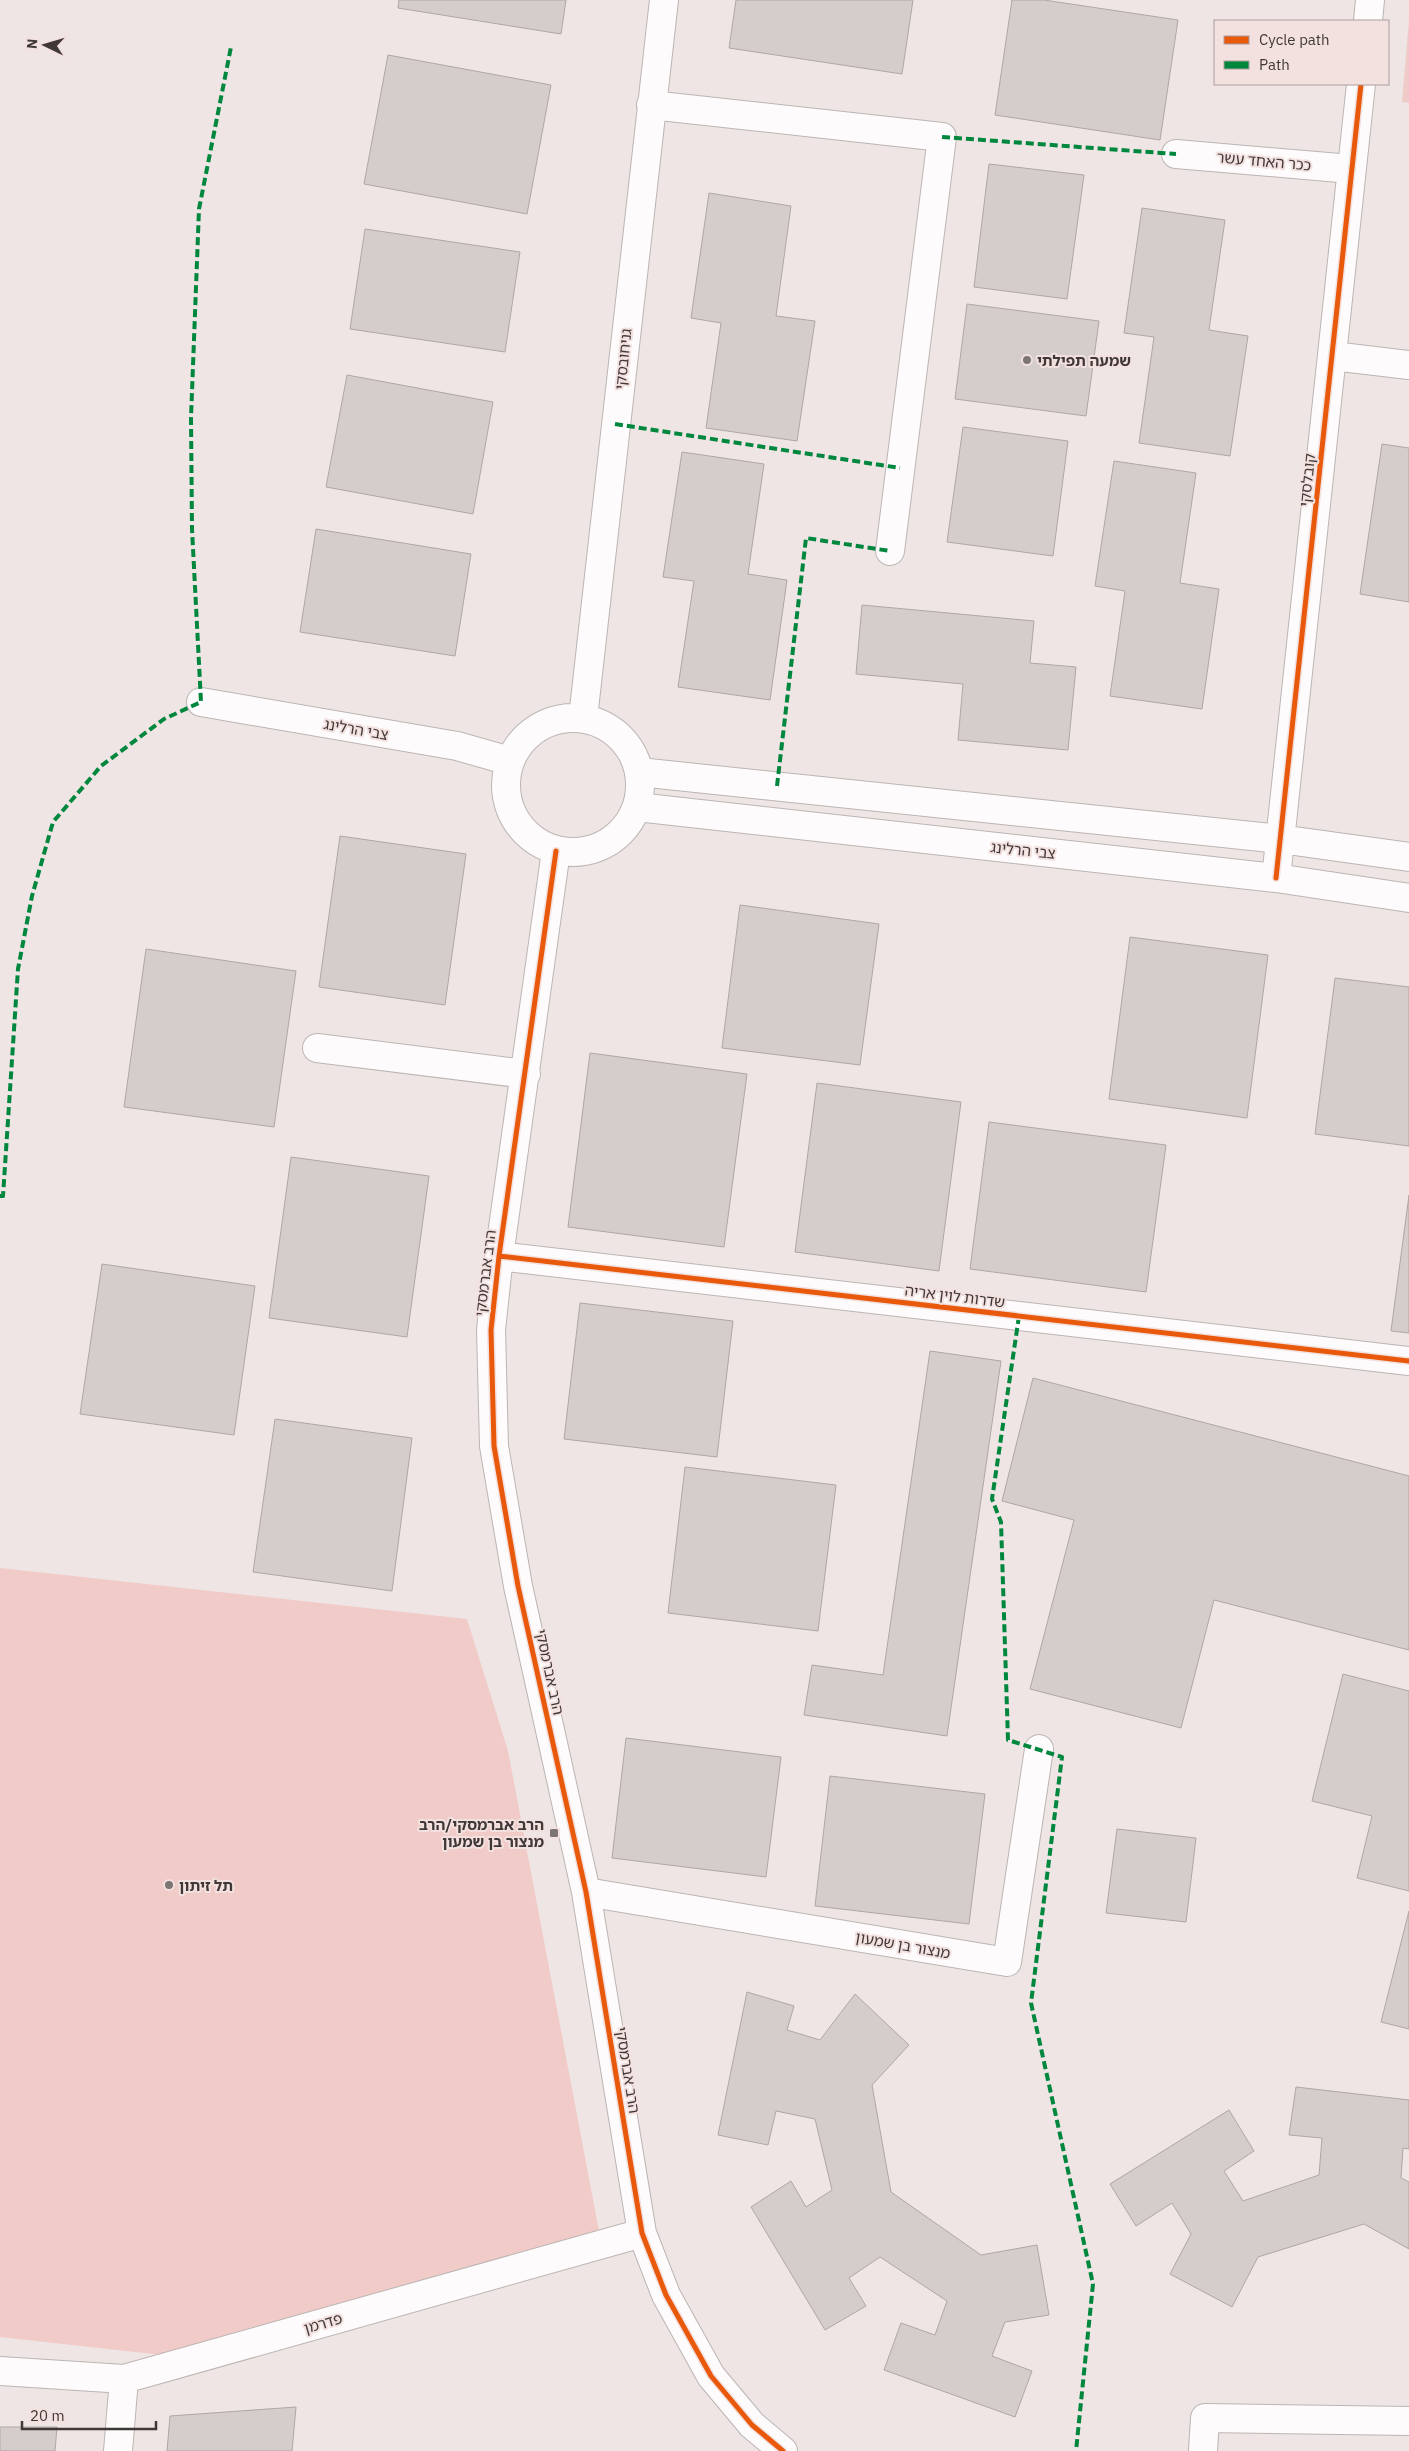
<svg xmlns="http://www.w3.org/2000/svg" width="1409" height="2451" font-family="'IBM Plex Sans','Noto Sans Hebrew',sans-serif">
<rect width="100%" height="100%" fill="#efe5e4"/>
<path fill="#f0cbc8" d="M 1409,20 L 1409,103 L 1402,102 Z
M 0,1568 L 467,1619 L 508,1751 L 599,2231 L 180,2357 L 0,2337 Z"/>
<path fill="#d5cdcc" stroke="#aea7a6" d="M 399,0 L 566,0 L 561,34 L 398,8 Z
M 736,0 L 913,0 L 902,74 L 729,48 Z
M 1012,0 L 1044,0 L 1178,20 L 1160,140 L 995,115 Z
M 388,55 L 551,85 L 527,214 L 364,184 Z
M 989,164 L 1084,175 L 1067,299 L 974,287 Z
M 709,193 L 791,206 L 776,316 L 815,321 L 797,441 L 706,428 L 721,323 L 691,318 Z
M 1142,208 L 1225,220 L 1209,330 L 1248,336 L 1230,456 L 1139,443 L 1154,337 L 1124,333 Z
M 365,229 L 520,252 L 505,352 L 350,329 Z
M 967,304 L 1099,321 L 1086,416 L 955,399 Z
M 347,375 L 493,402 L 473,514 L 326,487 Z
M 963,427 L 1068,441 L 1053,556 L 947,542 Z
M 1382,444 L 1409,448 L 1409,602 L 1360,594 Z
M 682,452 L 764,464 L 748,574 L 787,580 L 770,700 L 678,687 L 694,581 L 663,577 Z
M 1114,461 L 1196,473 L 1180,583 L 1219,589 L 1202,709 L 1110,696 L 1125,591 L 1095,586 Z
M 316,529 L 471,554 L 455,656 L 300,632 Z
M 862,605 L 1034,621 L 1030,663 L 1076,667 L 1068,750 L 958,740 L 963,684 L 856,674 Z
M 340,836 L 466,854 L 445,1005 L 319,987 Z
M 740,905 L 879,924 L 860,1065 L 722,1048 Z
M 1130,937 L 1268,955 L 1247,1118 L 1109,1099 Z
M 146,949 L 296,971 L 274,1127 L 124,1107 Z
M 1335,978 L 1409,987 L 1409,1146 L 1315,1134 Z
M 590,1053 L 747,1074 L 724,1247 L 568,1227 Z
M 817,1083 L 961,1102 L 939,1271 L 795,1252 Z
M 989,1122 L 1166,1145 L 1146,1292 L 970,1269 Z
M 291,1157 L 429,1176 L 407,1337 L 269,1318 Z
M 1409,1195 L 1409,1333 L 1391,1331 Z
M 102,1264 L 255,1286 L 234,1435 L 80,1414 Z
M 580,1303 L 733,1321 L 717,1457 L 564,1439 Z
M 930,1351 L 1001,1361 L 947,1736 L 804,1715 L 812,1665 L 883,1675 Z
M 1033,1378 L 1409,1476 L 1409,1650 L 1214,1600 L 1181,1728 L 1030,1689 L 1074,1520 L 1002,1501 Z
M 275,1419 L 412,1438 L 392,1591 L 253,1572 Z
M 685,1467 L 836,1485 L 818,1631 L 668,1613 Z
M 1343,1674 L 1409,1691 L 1409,1891 L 1357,1878 L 1372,1816 L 1312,1801 Z
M 626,1738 L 781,1757 L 766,1877 L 612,1858 Z
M 830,1776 L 985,1794 L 969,1924 L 815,1906 Z
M 1117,1829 L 1196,1838 L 1186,1922 L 1106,1913 Z
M 1409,1911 L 1409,2029 L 1381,2022 Z
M 747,1992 L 794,2006 L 787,2030 L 820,2040 L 855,1994 L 909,2045 L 872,2085 L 891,2192 L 981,2255 L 1037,2245 L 1049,2315 L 1005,2322 L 992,2356 L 1032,2371 L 1015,2417 L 884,2370 L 901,2323 L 935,2335 L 947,2301 L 880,2257 L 849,2278 L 866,2306 L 825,2330 L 751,2207 L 791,2181 L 806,2207 L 832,2190 L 815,2119 L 776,2111 L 768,2145 L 718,2135 Z
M 1296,2087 L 1409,2100 L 1409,2149 L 1403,2148 L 1401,2178 L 1409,2182 L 1409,2249 L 1364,2224 L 1258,2257 L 1232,2307 L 1170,2274 L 1191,2234 L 1172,2203 L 1136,2226 L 1110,2184 L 1229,2110 L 1254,2151 L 1224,2171 L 1243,2201 L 1319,2175 L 1322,2138 L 1289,2135 Z
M 296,2407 L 292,2451 L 167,2451 L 170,2416 Z
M 0,2427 L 57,2427 L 55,2451 L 0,2451 Z"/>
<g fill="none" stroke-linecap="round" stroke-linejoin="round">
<g stroke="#bcb5b4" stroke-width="30">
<path id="minor" d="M 1368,21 L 1370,0
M 651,105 L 942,137 L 890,551
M 1176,154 L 1351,169
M 1333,356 L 1409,365
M 201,702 L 457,746 L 510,761
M506 785a67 67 0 1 1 134 0a67 67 0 1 1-134 0Z
M 583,718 L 664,0
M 639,772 L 1280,839 L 1409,857
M 637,807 L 1276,878 L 1409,898
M 556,851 L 499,1256 L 491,1330 L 494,1446 L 518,1586 L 586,1892 L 642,2233 L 666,2295 L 711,2376 L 752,2425 L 783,2451
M 1276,878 L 1361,84
M 317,1048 L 526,1074
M 499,1256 L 1409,1361
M 586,1892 L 1007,1962 L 1039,1749
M 0,2371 L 124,2379 L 642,2233
M 118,2451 L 124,2379
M 1203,2451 L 1205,2418 L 1409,2421"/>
</g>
<use href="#minor" stroke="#fdfbfb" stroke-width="28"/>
<path stroke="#00873e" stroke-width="4" stroke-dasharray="8 4" stroke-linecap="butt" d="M 942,137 L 1176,154
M 615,424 L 900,468
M 777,786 L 806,538 L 890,551
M 0,1196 L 3,1196 L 18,969 L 32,896 L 53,822 L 101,766 L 164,719 L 201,702 L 192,529 L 191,418 L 199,209 L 231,47
M 1019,1316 L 992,1499 L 1001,1522 L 1008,1740 L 1062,1757 L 1031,2003 L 1093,2284 L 1076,2451"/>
<g stroke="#f3e1e0" stroke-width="8">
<path id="cycleway" d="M 556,851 L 499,1256 L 491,1330 L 494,1446 L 518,1586 L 586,1892 L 642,2233 L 666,2295 L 711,2376 L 752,2425 L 783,2451
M 1276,878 L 1361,84
M 499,1256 L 1409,1361"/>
</g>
<use href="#cycleway" stroke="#e8590c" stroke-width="5"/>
</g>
<g fill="#7d7574" stroke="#f3e1e0" stroke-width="2">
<circle cx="1027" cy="360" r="5"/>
<rect x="549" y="1828" width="10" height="10" rx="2.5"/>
<circle cx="169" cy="1885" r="5"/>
</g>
<g text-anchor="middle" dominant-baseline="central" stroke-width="4" stroke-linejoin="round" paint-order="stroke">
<g font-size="15" fill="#3f3837" stroke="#f3e1e0">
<text transform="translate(1264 161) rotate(5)">ככר האחד עשר</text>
<text transform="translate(623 359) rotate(-84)">גניחובסקי</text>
<text transform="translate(1307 480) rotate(-84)">קובלסקי</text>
<text transform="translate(356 729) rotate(10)">צבי הרלינג</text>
<text transform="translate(1023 850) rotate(6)">צבי הרלינג</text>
<text transform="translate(485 1273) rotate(-83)">הרב אברמסקי</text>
<text transform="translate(955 1296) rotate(7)">שדרות לוין אריה</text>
<text transform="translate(550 1672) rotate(78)">הרב אברמסקי</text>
<text transform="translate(903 1945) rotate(10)">מנצור בן שמעון</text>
<text transform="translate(628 2070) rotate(81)">הרב אברמסקי</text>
<text transform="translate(323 2323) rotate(-16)">פדרמן</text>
</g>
<g font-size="15" font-weight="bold" fill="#3f3837" stroke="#f3e1e0" text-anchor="start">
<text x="1037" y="360">שמעה תפילתי</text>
<text x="544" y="1824" text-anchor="end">הרב אברמסקי/הרב<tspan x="544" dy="17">מנצור בן שמעון</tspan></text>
<text x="179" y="1885">תל זיתון</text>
</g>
</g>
<rect x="1214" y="20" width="175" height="65" fill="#f3e1e0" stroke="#ab9d9c"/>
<rect x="1224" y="36" width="25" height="8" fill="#e8590c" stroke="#ab9d9c"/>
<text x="1259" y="45" font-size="15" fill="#3f3837">Cycle path</text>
<rect x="1224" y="61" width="25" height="8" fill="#00873e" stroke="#ab9d9c"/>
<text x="1259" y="70" font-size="15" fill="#3f3837">Path</text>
<g transform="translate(45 45) rotate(275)" stroke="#f3e1e0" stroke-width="4" paint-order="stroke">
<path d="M0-4L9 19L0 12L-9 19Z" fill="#3f3837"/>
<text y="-8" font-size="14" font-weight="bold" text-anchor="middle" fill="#3f3837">N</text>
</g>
<path d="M22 2421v8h134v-8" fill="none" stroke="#3f3837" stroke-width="2.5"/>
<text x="30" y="2421" font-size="15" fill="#3f3837" stroke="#f3e1e0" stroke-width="4" paint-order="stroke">20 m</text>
</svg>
